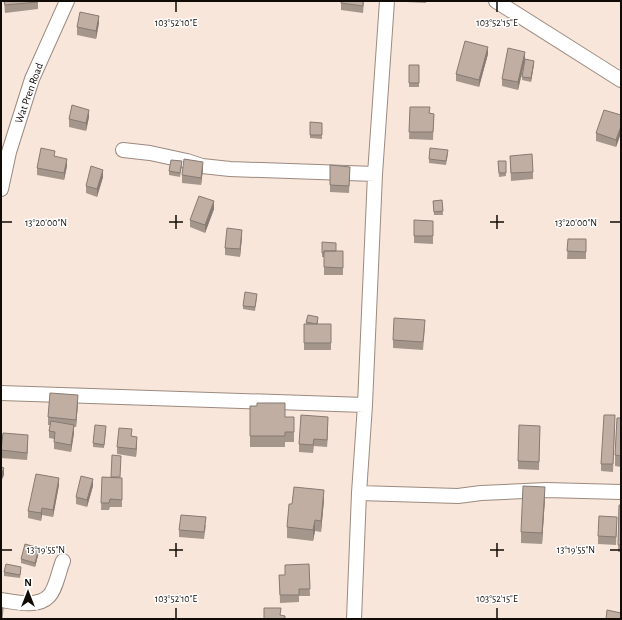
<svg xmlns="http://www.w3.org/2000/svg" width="622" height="620" font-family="'Alegreya Sans',sans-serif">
<rect width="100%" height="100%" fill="#f9e6db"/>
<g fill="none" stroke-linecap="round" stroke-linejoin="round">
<g stroke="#9b8a7f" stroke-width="16">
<path id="minor" d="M 496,1 L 621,80
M 123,150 L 150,153 L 187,161 L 202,166 L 230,169 L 375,174
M 1,189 L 9,152 L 32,79 L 67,1
M 1,393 L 365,405
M 359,493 L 458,496 L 481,493 L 546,490 L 621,492
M 1,600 C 15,602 38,608 49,596 C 56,589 59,570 63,561
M 354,619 L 359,493 L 365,405 L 375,174 L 387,1"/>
</g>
<use href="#minor" stroke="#fff" stroke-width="14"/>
</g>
<path fill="#a5968c" d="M 4,1 L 38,1 L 38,9 L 5,13 Z
M 341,1 L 364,1 L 363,13 L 341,10 Z
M 406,1 L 426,1 L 426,3 L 406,2 Z
M 99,23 L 96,39 L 77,35 L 77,27 Z
M 488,54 L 479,87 L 456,81 L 456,74 Z
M 525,59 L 534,64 L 531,82 L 522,80 L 524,65 L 518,90 L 502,86 L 502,79 Z
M 409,65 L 419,65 L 419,87 L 409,87 Z
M 410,107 L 430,113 L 434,114 L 433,140 L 409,139 Z
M 89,117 L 86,131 L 69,127 L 69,119 Z
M 310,122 L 322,123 L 322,139 L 310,138 Z
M 596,133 L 621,133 L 616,147 L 596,141 Z
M 448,154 L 446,165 L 429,163 L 429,159 Z
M 55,156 L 67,166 L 64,180 L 37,175 L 37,168 Z
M 510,156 L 533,172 L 533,179 L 511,181 Z
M 498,161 L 506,161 L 506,176 L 499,177 Z
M 182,165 L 180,177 L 169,175 L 169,171 Z
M 203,169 L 201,185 L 182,183 L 182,175 Z
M 350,174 L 349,193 L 330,192 L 330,185 Z
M 103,177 L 97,197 L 86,193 L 86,186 Z
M 442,200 L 443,215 L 434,215 L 433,201 Z
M 214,209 L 205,233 L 190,227 L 190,220 Z
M 433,221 L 433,244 L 414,243 L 414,236 Z
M 242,237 L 240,257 L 225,255 L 225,248 Z
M 568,239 L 586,239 L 586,259 L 567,259 Z
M 322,242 L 336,251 L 343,251 L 343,275 L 324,275 L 324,257 L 322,257 Z
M 257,297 L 255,311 L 243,309 L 243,306 Z
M 318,321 L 318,324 L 331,324 L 331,350 L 304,350 L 304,324 L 306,324 L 306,322 Z
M 425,327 L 423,350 L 393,348 L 393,340 Z
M 78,403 L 76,427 L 74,427 L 74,433 L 71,452 L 54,449 L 54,439 L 49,438 L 49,431 L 50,425 L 48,425 L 48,417 Z
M 250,406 L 285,417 L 294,417 L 294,442 L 285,442 L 285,447 L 250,447 Z
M 621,418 L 621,467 L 615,466 L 615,455 Z
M 615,423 L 613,472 L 601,471 L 601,464 Z
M 328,425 L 327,447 L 314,446 L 313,453 L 299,452 L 299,444 Z
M 540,426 L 539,470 L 518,469 L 518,461 Z
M 106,430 L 104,448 L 93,447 L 93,443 Z
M 132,436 L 137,444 L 136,457 L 117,454 L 117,447 Z
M 28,442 L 27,460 L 1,458 L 1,450 Z
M 102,477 L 122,478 L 122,507 L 110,507 L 109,510 L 101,510 Z
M 59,485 L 53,517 L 42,515 L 41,521 L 28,518 L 28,511 Z
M 93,486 L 87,507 L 76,504 L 76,497 Z
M 545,498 L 542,544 L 521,543 L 521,532 Z
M 324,500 L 321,532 L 315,531 L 313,541 L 287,538 L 287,527 L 292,504 Z
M 619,505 L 621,505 L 621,552 L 618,552 Z
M 206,525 L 204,539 L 179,537 L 179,530 Z
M 617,525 L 616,545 L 598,544 L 598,536 Z
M 39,552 L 35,567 L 21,563 L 21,559 Z
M 309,564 L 310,596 L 299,596 L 299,602 L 280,603 L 279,575 L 285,575 Z
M 21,570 L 20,578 L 4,576 L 4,572 Z"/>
<path fill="#867a72" d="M 99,16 L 99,23 L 96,39 L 96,31 Z
M 488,47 L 488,54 L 479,87 L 479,80 Z
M 525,52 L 525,59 L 518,90 L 518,82 Z
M 534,61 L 534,64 L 531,82 L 531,78 Z
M 89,110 L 89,117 L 86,131 L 86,123 Z
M 621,126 L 621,133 L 616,147 L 616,140 Z
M 67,159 L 67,166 L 64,180 L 64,173 Z
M 203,162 L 203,169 L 201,185 L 201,178 Z
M 103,170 L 103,177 L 97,197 L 97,189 Z
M 214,201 L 214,209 L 205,233 L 205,225 Z
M 242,230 L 242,237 L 240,257 L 240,249 Z
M 78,395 L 78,403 L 76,427 L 76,420 Z
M 328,417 L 328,425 L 327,447 L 327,440 Z
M 74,425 L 74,433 L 71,452 L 71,445 Z
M 28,435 L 28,442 L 27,460 L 27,453 Z
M 137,437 L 137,444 L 136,457 L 136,449 Z
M 4,468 L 4,475 L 1,482 L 1,475 Z
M 59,478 L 59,485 L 53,517 L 53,510 Z
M 93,479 L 93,486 L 87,507 L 87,500 Z
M 545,487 L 545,498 L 542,544 L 542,533 Z
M 324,490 L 324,500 L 321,532 L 321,521 Z
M 42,508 L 42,515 L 41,521 L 41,513 Z
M 315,520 L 315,531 L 313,541 L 313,530 Z
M 39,548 L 39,552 L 35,567 L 35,563 Z"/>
<path fill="#c0aea3" stroke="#867a72" d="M 4,1 L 38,1 L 38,2 L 5,5 Z
M 341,1 L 363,1 L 363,6 L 341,3 Z
M 80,12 L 99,16 L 96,31 L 77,27 Z
M 465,41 L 488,47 L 479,80 L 456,74 Z
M 508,48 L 525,52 L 518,82 L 502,79 Z
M 525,59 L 534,61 L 531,78 L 522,77 Z
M 409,65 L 419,65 L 419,83 L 409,83 Z
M 72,105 L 89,110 L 86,123 L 69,119 Z
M 410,107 L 430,107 L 429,113 L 434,114 L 433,132 L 409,132 Z
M 604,110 L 621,115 L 621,126 L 616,140 L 596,133 Z
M 310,122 L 322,123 L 322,135 L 310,135 Z
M 41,148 L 55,151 L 54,156 L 67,159 L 64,173 L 37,168 Z
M 430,148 L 448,150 L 446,161 L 429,159 Z
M 532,154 L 533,172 L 511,173 L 510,156 Z
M 184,159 L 203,162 L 201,178 L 182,175 Z
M 171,160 L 182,161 L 180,173 L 169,171 Z
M 498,161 L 506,161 L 506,173 L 499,173 Z
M 330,165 L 350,167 L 349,186 L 330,185 Z
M 91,166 L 103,170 L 97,189 L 86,186 Z
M 199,196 L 214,201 L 205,225 L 190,220 Z
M 442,200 L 443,211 L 434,212 L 433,201 Z
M 414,220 L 433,221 L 433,236 L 414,236 Z
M 227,228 L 242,230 L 240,249 L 225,248 Z
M 568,239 L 586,239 L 586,252 L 567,251 Z
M 322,242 L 336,243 L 336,251 L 324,251 L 324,253 L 322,253 Z
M 324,251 L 343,251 L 343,268 L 324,267 Z
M 245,292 L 257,294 L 255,307 L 243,306 Z
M 308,315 L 318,317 L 317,324 L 306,322 Z
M 394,318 L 425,320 L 423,342 L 393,340 Z
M 304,324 L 331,324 L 331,343 L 304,343 Z
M 50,393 L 78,395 L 76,420 L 48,417 Z
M 257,403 L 285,403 L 285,417 L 294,417 L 294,432 L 285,432 L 285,436 L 250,436 L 250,406 L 257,406 Z
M 301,415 L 328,417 L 327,440 L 314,439 L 313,445 L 299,444 Z
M 604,415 L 615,415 L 613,464 L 601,464 Z
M 617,418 L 621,418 L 621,456 L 615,455 Z
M 51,421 L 74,425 L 71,445 L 54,442 L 55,432 L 49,431 Z
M 95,425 L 106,426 L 104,445 L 93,443 Z
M 519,425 L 540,426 L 539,462 L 518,461 Z
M 119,428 L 132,429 L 131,436 L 137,437 L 136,449 L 117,447 Z
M 3,433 L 28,435 L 27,453 L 1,450 Z
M 112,455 L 121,456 L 120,477 L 111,477 Z
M 1,467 L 4,468 L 1,475 Z
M 36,474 L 59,478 L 53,510 L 42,508 L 41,513 L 28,511 Z
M 81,476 L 93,479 L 87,500 L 76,497 Z
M 102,477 L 122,478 L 122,500 L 110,499 L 109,503 L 101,503 Z
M 523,486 L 545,487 L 542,533 L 521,532 Z
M 294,487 L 324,490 L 321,521 L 315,520 L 313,530 L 287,527 L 289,504 L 292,504 Z
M 619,505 L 621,505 L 621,545 L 618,545 Z
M 181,515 L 206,517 L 204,532 L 179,530 Z
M 599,516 L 617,517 L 616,537 L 598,536 Z
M 25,544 L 39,548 L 35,563 L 21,559 Z
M 6,564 L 21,567 L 20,575 L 4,572 Z
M 309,564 L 310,589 L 299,589 L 299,595 L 280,595 L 279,575 L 285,575 L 285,565 Z
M 1,608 L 3,608 L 2,619 L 1,619 Z
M 264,608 L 281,608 L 280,615 L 285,616 L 285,619 L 264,619 Z
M 607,610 L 621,613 L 621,619 L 606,619 Z"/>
<path fill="none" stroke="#110b07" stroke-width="1.5" d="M 176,2 L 176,12M 497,2 L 497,12M 176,215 L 176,229M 497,215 L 497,229M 2,222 L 12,222M 169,222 L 183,222M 490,222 L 504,222M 610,222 L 620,222M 176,543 L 176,557M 497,543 L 497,557M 2,550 L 12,550M 169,550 L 183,550M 490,550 L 504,550M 610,550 L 620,550M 176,608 L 176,618M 497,608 L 497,618"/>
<g text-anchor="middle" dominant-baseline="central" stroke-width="3" stroke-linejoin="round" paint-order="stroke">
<g font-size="11" fill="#110b07" stroke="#fff">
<text transform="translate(29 93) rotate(-70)">Wat Pren Road</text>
</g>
</g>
<g font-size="10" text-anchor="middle" fill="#110b07" stroke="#fff" stroke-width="3" stroke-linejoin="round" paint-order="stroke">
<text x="176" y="26">103°52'10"E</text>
<text x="497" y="26">103°52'15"E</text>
<text x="46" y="226">13°20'00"N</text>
<text x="576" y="226">13°20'00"N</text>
<text x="46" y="553">13°19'55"N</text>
<text x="576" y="553">13°19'55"N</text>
<text x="176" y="602">103°52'10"E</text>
<text x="497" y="602">103°52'15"E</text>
</g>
<rect width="622" height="620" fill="none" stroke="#110b07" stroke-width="4"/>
<g transform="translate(28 592)" stroke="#ffffff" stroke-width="3" paint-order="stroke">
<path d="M0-3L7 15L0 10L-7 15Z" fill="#110b07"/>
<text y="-6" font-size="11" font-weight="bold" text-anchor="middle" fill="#110b07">N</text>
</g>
</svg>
